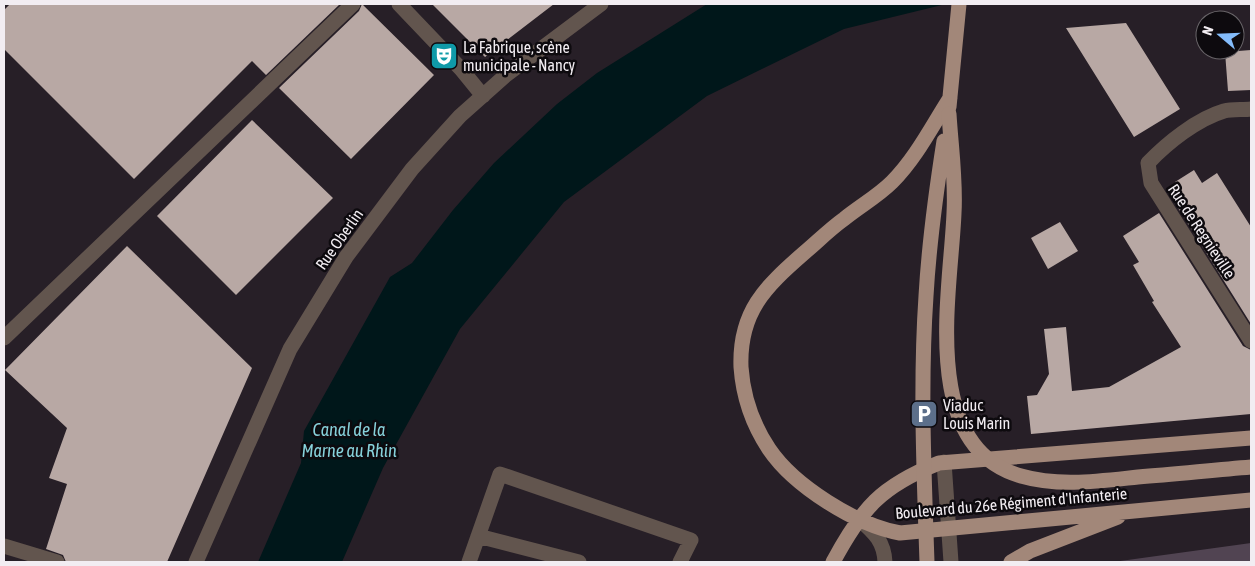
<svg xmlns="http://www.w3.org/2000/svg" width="1255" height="566" font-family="'Asap Condensed',sans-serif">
<rect width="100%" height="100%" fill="#271f27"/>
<path fill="#514452" d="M 1251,543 L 1251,562 L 1113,562 Z"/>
<path fill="#00171a" d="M 707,4 L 946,4 L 844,29 L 707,96 L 564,202 L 460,329 L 383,468 L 342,562 L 258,562 L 301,463 L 304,431 L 390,277 L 412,263 L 453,210 L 494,163 L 557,104 L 597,73 Z"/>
<path fill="#b8a8a4" d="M 10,4 L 340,4 L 266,75 L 252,61 L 134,179 L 4,49 L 4,10 Z
M 362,4 L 434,75 L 351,159 L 279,88 L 359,11 Z
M 432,4 L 554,4 L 485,57 Z
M 1126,23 L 1180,109 L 1134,137 L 1066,28 Z
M 1251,50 L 1251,90 L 1228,91 L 1225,52 Z
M 252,120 L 333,198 L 236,295 L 157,216 Z
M 1194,170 L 1202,183 L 1217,173 L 1251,227 L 1251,324 L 1175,203 L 1174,201 L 1183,195 L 1175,182 Z
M 1159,213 L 1243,346 L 1251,350 L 1251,414 L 1031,434 L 1027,396 L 1037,395 L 1049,374 L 1044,329 L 1066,327 L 1072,391 L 1109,387 L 1181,347 L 1152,302 L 1154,301 L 1133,265 L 1139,262 L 1123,236 Z
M 1060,222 L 1078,251 L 1048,269 L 1031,238 Z
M 127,246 L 252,368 L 167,562 L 66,562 L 63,555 L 46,549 L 67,484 L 49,478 L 67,428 L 5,370 Z"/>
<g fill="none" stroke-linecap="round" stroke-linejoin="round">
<path stroke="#62554e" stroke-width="15" d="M 399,4 L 461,69 L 483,96
M 1251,109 C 1243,110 1232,109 1224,111 C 1197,119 1167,143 1148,163 L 1151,183 L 1251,341
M 4,338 L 353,4
M 944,462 L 951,562
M 860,520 C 875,533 884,542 885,562
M 478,536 L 579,562
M 4,546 L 57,562
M 196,562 L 290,349 L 346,257 L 412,169 L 460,116 L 506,75 L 601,4
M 469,562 L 500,474 L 691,540 L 680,562"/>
<path stroke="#a28779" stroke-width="15" d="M 950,98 C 932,126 916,158 892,182 C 878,196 860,206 844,219 C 830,229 817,242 804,253 C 765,287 739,312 741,367 C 743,396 753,425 769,449 C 794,486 856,525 900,533 L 1251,500
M 949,107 L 959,4
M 833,562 C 862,508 881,486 939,463 L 1251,438
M 1011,562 L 1030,551 L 1118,517"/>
<path stroke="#a28779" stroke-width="15" d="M 949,114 C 951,147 956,180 954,213 C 951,291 918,447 1021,476 C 1059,487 1100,481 1138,477 C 1176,474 1214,470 1251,467
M 927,562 C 924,473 920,384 926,296 C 929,243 936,192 944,141"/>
</g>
<defs>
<g id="theatre-square" transform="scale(1.4375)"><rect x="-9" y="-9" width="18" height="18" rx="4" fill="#0f9aa8" stroke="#0d0a0e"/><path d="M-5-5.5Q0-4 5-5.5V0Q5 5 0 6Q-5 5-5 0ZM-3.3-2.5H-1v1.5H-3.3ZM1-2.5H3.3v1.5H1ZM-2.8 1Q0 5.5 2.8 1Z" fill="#fff"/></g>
<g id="parking-square" transform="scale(1.4375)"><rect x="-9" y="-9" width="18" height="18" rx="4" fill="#5c6f8a" stroke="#0d0a0e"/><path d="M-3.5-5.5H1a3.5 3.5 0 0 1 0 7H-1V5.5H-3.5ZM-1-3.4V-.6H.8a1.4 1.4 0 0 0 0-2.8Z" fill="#fff"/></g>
</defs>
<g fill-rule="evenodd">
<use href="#theatre-square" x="444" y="56"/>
<use href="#parking-square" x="924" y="414"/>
</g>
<g text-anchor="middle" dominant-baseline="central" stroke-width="5" stroke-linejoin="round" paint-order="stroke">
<g font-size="16" fill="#f2edf2" stroke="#0d0a0e" text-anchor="start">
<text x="463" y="47">La Fabrique, scène<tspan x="463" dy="18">municipale - Nancy</tspan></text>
<text x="943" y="405">Viaduc<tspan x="943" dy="18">Louis Marin</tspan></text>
</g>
<g font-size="16" fill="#f2edf2" stroke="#0d0a0e">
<text transform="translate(1202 231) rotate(57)">Rue de Regnieville</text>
<text transform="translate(339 239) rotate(-55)">Rue Oberlin</text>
<text transform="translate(1011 503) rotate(-5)">Boulevard du 26e Régiment d'Infanterie</text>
</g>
<g font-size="18" font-style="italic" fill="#87d2db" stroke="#0d0a0e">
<text x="349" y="429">Canal de la<tspan x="349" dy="21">Marne au Rhin</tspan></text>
</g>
</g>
<rect width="1255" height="566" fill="none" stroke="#f2edf2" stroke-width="10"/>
<g transform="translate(1220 35) rotate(289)"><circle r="24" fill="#0d0a0e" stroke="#696569"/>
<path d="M0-4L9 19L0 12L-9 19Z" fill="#84bcfb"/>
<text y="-8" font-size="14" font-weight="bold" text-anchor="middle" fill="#f2edf2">N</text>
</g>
</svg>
